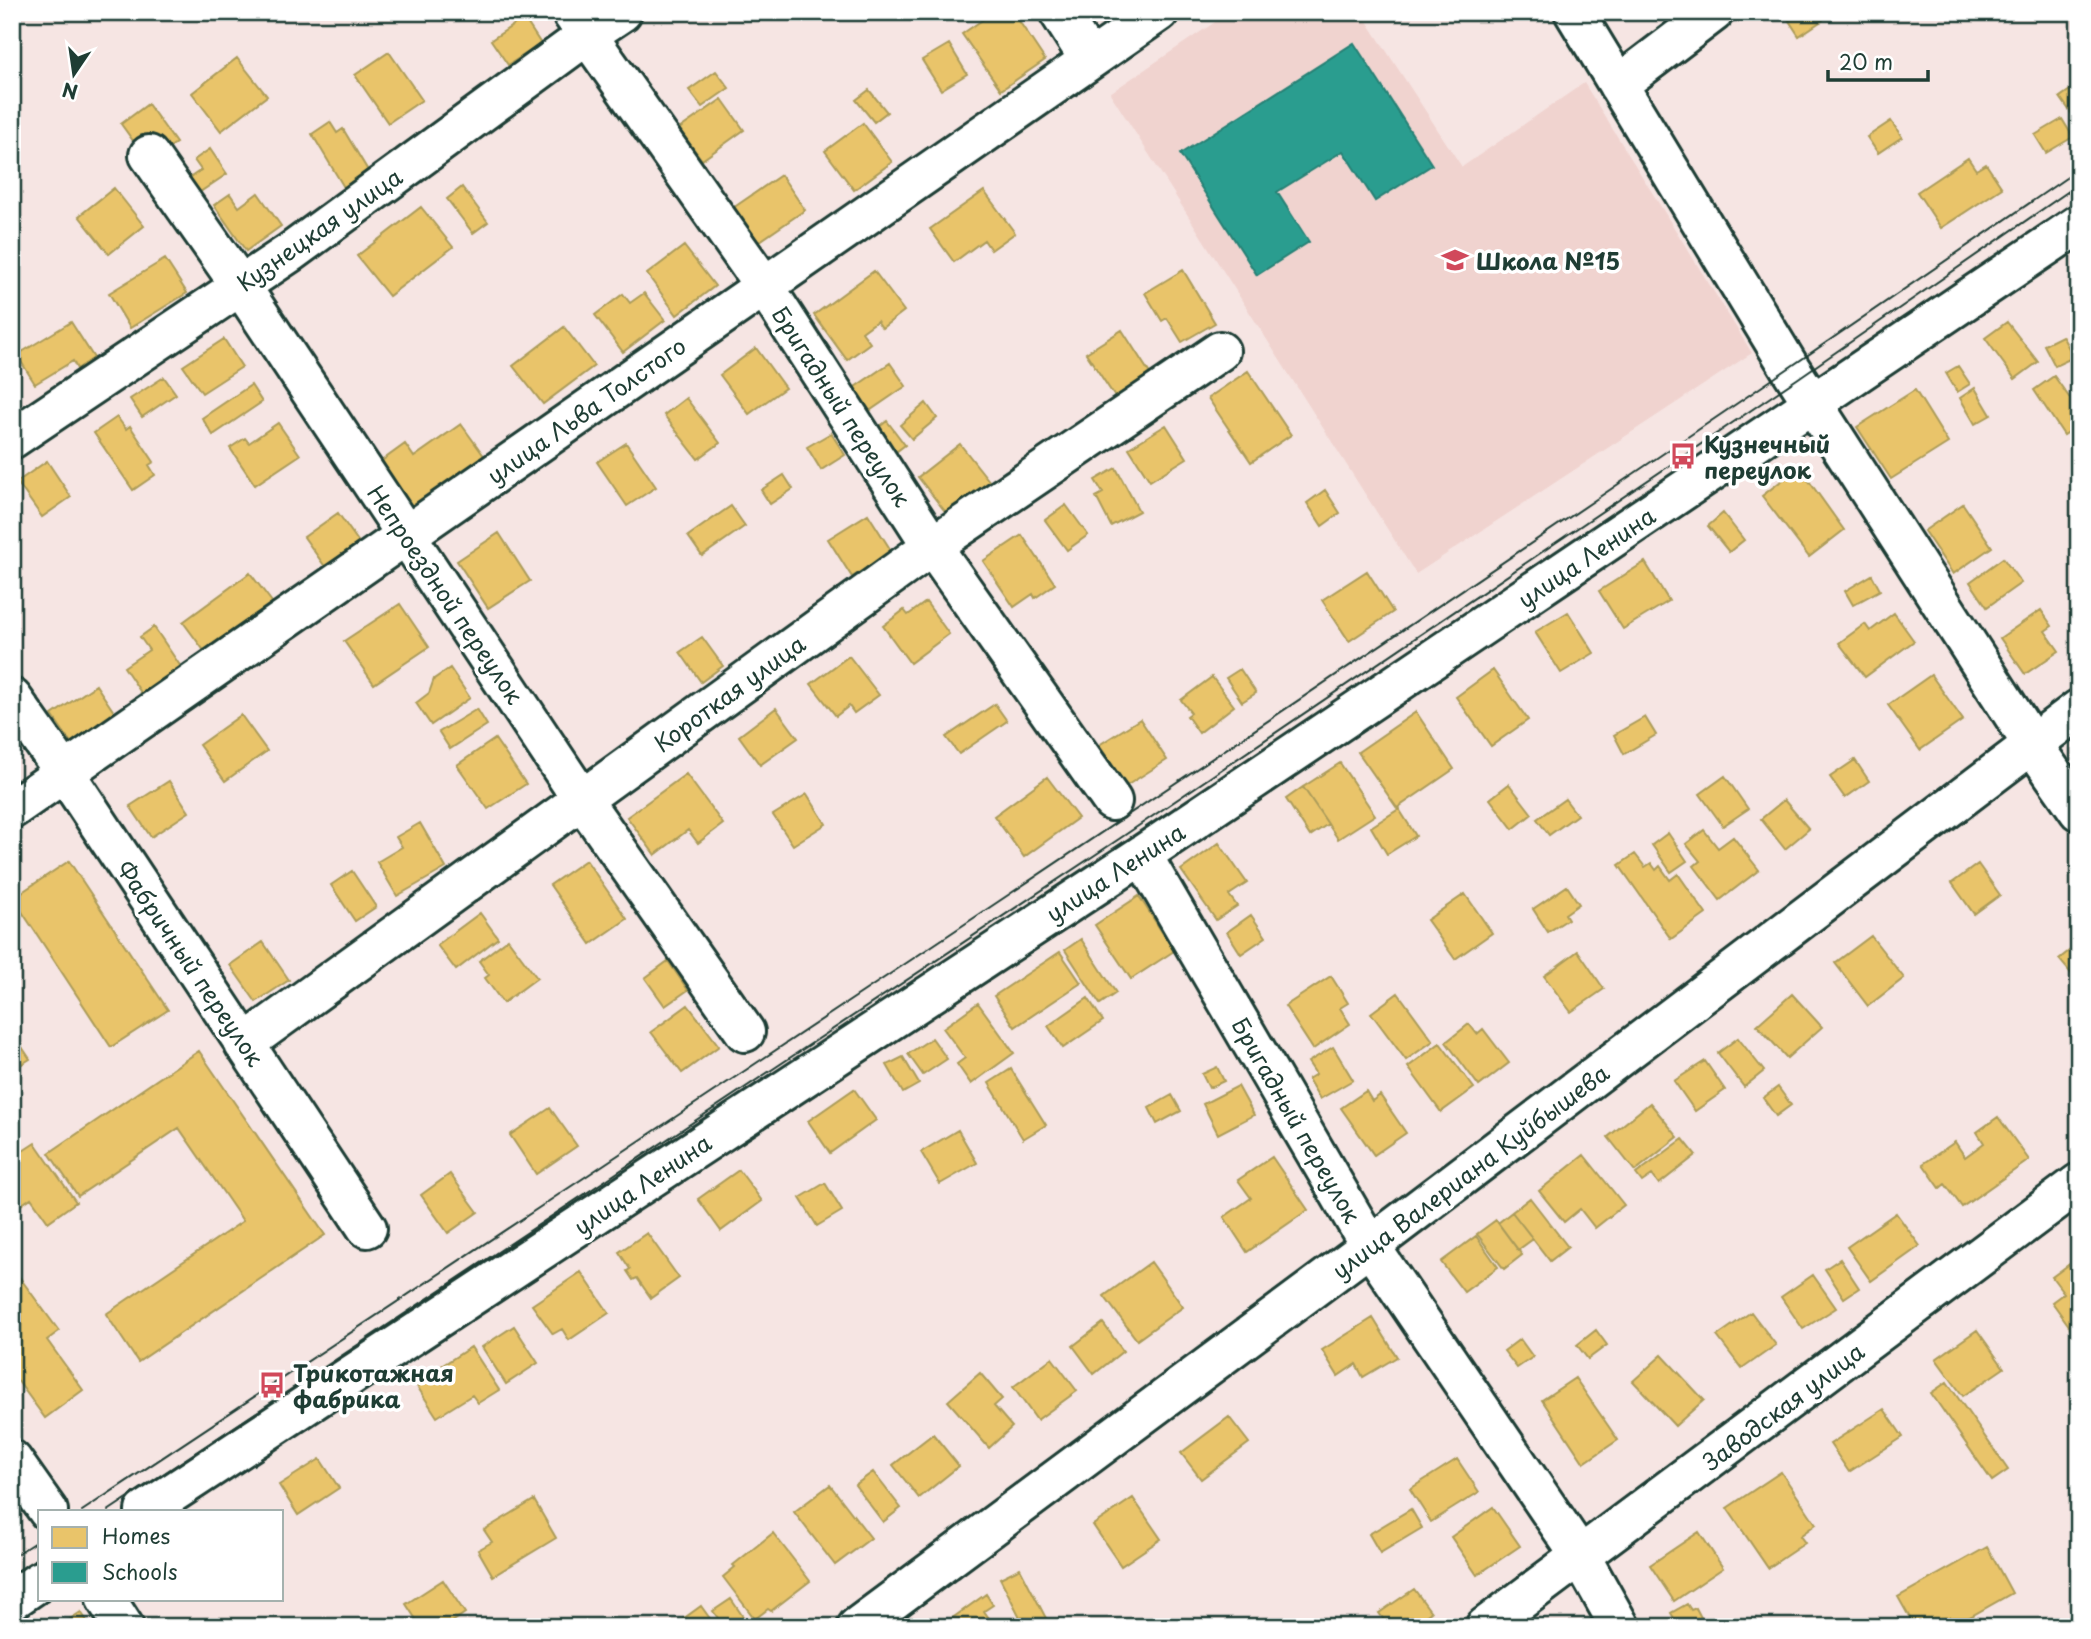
<svg xmlns="http://www.w3.org/2000/svg" width="2091" height="1639" font-family="'Playpen Sans',sans-serif">
<rect width="100%" height="100%" fill="#f6e5e3"/>
<filter id="ink" filterUnits="userSpaceOnUse"><feTurbulence type="fractalNoise" baseFrequency=".0143" numOctaves="2"/><feDisplacementMap in="SourceGraphic" scale="14" xChannelSelector="R" yChannelSelector="G"/><feConvolveMatrix kernelMatrix="1 2 1 2 8 2 1 2 1" color-interpolation-filters="sRGB"/></filter>
<g filter="url(#ink)">
<path fill="#f0d3cf" d="M 1230,12 L 1361,12 L 1462,167 L 1584,83 L 1752,353 L 1416,574 L 1110,93 Z"/>
<path fill="#e9c46a" stroke="#ac9c5a" stroke-width="2" d="M 994,12 L 1013,12 L 1045,60 L 1001,90 L 962,34 Z
M 1818,12 L 1823,20 L 1799,36 L 1784,13 Z
M 524,18 L 541,44 L 508,65 L 491,40 Z
M 949,44 L 967,74 L 941,90 L 922,60 Z
M 389,52 L 422,100 L 388,123 L 355,75 Z
M 237,58 L 267,96 L 221,131 L 192,93 Z
M 716,71 L 729,88 L 702,107 L 689,90 Z
M 2076,86 L 2079,91 L 2079,124 L 2060,97 Z
M 869,90 L 887,112 L 874,122 L 856,100 Z
M 722,99 L 744,130 L 702,160 L 679,129 Z
M 148,104 L 176,143 L 161,153 L 139,149 L 121,124 Z
M 2062,119 L 2073,137 L 2046,153 L 2035,135 Z
M 1891,121 L 1902,137 L 1878,153 L 1867,137 Z
M 330,122 L 337,133 L 343,129 L 370,174 L 345,189 L 312,134 Z
M 863,123 L 892,162 L 854,190 L 825,151 Z
M 210,149 L 227,174 L 194,196 L 185,181 L 201,170 L 194,160 Z
M 1968,158 L 1976,170 L 1986,164 L 2002,188 L 1941,228 L 1917,192 Z
M 781,175 L 805,210 L 757,243 L 733,208 Z
M 462,187 L 488,222 L 473,233 L 447,199 Z
M 114,188 L 144,226 L 109,254 L 79,216 Z
M 984,191 L 1015,233 L 991,250 L 984,240 L 954,262 L 930,229 Z
M 258,193 L 281,226 L 246,251 L 214,205 L 230,194 L 239,207 Z
M 421,207 L 453,247 L 389,296 L 357,256 Z
M 684,246 L 715,286 L 677,315 L 647,274 Z
M 165,259 L 187,293 L 130,328 L 109,293 Z
M 1183,270 L 1215,323 L 1182,342 L 1167,318 L 1162,321 L 1145,293 Z
M 874,271 L 904,311 L 882,328 L 877,321 L 862,332 L 870,343 L 847,360 L 814,315 Z
M 644,293 L 665,320 L 623,352 L 595,315 L 623,294 L 630,303 Z
M 71,322 L 94,358 L 77,369 L 73,361 L 35,384 L 17,355 Z
M 2007,322 L 2038,362 L 2015,379 L 1985,338 Z
M 564,327 L 594,366 L 543,404 L 513,366 Z
M 1122,330 L 1152,377 L 1117,400 L 1086,353 Z
M 2062,336 L 2074,357 L 2055,366 L 2044,345 Z
M 224,339 L 242,367 L 202,393 L 183,366 Z
M 756,348 L 785,388 L 749,414 L 720,375 Z
M 890,363 L 906,386 L 865,414 L 849,391 Z
M 1958,366 L 1970,384 L 1957,392 L 1946,373 Z
M 1248,371 L 1291,435 L 1251,462 L 1208,398 Z
M 2054,376 L 2079,411 L 2079,425 L 2064,435 L 2034,390 Z
M 164,377 L 176,394 L 142,417 L 130,399 Z
M 251,385 L 262,402 L 213,435 L 202,418 Z
M 1975,388 L 1991,415 L 1975,424 L 1960,398 Z
M 1915,390 L 1948,443 L 1891,479 L 1857,427 Z
M 686,398 L 720,443 L 698,459 L 664,415 Z
M 926,403 L 937,418 L 912,439 L 900,425 Z
M 117,417 L 126,429 L 130,426 L 154,462 L 149,465 L 155,475 L 133,490 L 94,433 Z
M 887,421 L 905,445 L 888,458 L 870,434 Z
M 278,423 L 300,455 L 255,485 L 230,448 L 245,438 L 249,443 Z
M 461,424 L 487,460 L 411,514 L 376,465 L 405,444 L 414,457 Z
M 1166,425 L 1187,458 L 1150,481 L 1129,448 Z
M 831,433 L 845,455 L 821,470 L 807,447 Z
M 626,443 L 656,487 L 627,506 L 597,462 Z
M 960,444 L 990,482 L 948,515 L 918,477 Z
M 47,461 L 71,497 L 42,517 L 17,482 Z
M 1799,467 L 1844,530 L 1809,557 L 1762,496 Z
M 1116,468 L 1139,511 L 1111,526 L 1096,497 L 1103,493 L 1095,480 Z
M 784,475 L 793,489 L 770,504 L 761,490 Z
M 1325,490 L 1340,513 L 1322,526 L 1307,503 Z
M 1963,504 L 1992,547 L 1953,574 L 1924,531 Z
M 1066,505 L 1088,535 L 1067,550 L 1045,520 Z
M 731,506 L 745,526 L 702,556 L 688,536 Z
M 338,513 L 360,544 L 326,568 L 304,537 Z
M 1723,513 L 1744,540 L 1729,552 L 1708,526 Z
M 868,514 L 892,552 L 852,577 L 828,539 Z
M 499,533 L 530,581 L 488,608 L 457,561 Z
M 1022,535 L 1055,584 L 1035,598 L 1033,594 L 1014,607 L 983,561 Z
M 2003,558 L 2021,583 L 1987,607 L 1970,582 Z
M 1645,562 L 1669,601 L 1623,629 L 1599,591 Z
M 1367,571 L 1393,612 L 1349,641 L 1322,600 Z
M 250,573 L 275,606 L 208,656 L 183,622 Z
M 1872,575 L 1880,590 L 1853,605 L 1845,591 Z
M 926,602 L 949,634 L 910,663 L 883,626 L 904,610 L 908,615 Z
M 400,604 L 429,647 L 374,684 L 344,641 Z
M 2041,610 L 2052,626 L 2045,631 L 2059,651 L 2025,674 L 2000,638 Z
M 1568,612 L 1594,653 L 1561,673 L 1535,632 Z
M 1894,613 L 1914,641 L 1865,677 L 1839,643 L 1865,624 L 1870,631 Z
M 154,627 L 181,667 L 142,694 L 124,667 L 149,650 L 140,637 Z
M 702,637 L 723,666 L 701,682 L 680,652 Z
M 849,656 L 879,695 L 854,713 L 849,706 L 836,716 L 811,684 Z
M 450,668 L 470,698 L 431,725 L 416,703 L 429,693 L 434,679 Z
M 1240,669 L 1256,693 L 1242,702 L 1226,678 Z
M 1493,670 L 1528,720 L 1491,746 L 1456,697 Z
M 1931,675 L 1963,720 L 1920,750 L 1888,705 Z
M 1212,677 L 1234,706 L 1199,733 L 1187,716 L 1191,713 L 1181,700 Z
M 96,685 L 118,718 L 74,747 L 52,715 Z
M 995,704 L 1007,721 L 959,754 L 946,737 Z
M 776,708 L 798,738 L 760,765 L 739,736 Z
M 477,709 L 487,725 L 450,749 L 439,732 Z
M 1416,712 L 1454,769 L 1397,808 L 1358,752 Z
M 241,715 L 267,751 L 225,781 L 199,745 Z
M 1645,717 L 1656,735 L 1624,754 L 1614,735 Z
M 1140,719 L 1167,760 L 1126,786 L 1099,745 Z
M 495,739 L 526,784 L 488,809 L 457,765 Z
M 1855,760 L 1869,781 L 1845,798 L 1830,777 Z
M 1340,763 L 1375,815 L 1338,839 L 1303,787 Z
M 686,774 L 723,824 L 698,843 L 688,830 L 655,855 L 627,817 Z
M 1725,776 L 1748,809 L 1723,826 L 1700,794 Z
M 1047,777 L 1078,818 L 1024,857 L 994,816 Z
M 169,781 L 189,812 L 151,837 L 130,806 Z
M 1509,784 L 1532,814 L 1513,829 L 1490,799 Z
M 1303,787 L 1328,824 L 1310,836 L 1286,799 Z
M 807,794 L 826,824 L 793,845 L 773,815 Z
M 1565,799 L 1577,815 L 1549,835 L 1537,819 Z
M 1784,800 L 1809,829 L 1785,849 L 1761,819 Z
M 1399,809 L 1416,836 L 1387,854 L 1371,827 Z
M 420,823 L 446,868 L 397,896 L 377,862 L 402,847 L 396,837 Z
M 1704,830 L 1718,848 L 1733,837 L 1759,870 L 1720,900 L 1694,866 L 1700,861 L 1686,844 Z
M 1668,833 L 1687,861 L 1671,872 L 1652,845 Z
M 1219,843 L 1247,883 L 1229,895 L 1237,906 L 1216,920 L 1181,870 Z
M 1635,854 L 1645,867 L 1651,863 L 1656,870 L 1660,866 L 1670,880 L 1678,874 L 1706,914 L 1671,939 L 1619,865 Z
M 586,860 L 627,919 L 591,944 L 550,885 Z
M 69,861 L 168,1010 L 111,1047 L 13,898 Z
M 1978,864 L 2000,895 L 1974,914 L 1952,883 Z
M 352,871 L 376,907 L 355,921 L 331,885 Z
M 1567,886 L 1579,904 L 1565,914 L 1568,919 L 1548,932 L 1533,909 Z
M 1465,894 L 1492,933 L 1455,959 L 1427,920 Z
M 1139,896 L 1174,951 L 1131,979 L 1095,925 Z
M 480,913 L 498,938 L 456,970 L 437,945 Z
M 1251,915 L 1266,937 L 1241,954 L 1227,932 Z
M 1871,936 L 1904,978 L 1868,1006 L 1835,963 Z
M 508,939 L 537,978 L 503,1003 L 485,978 L 489,975 L 479,961 Z
M 1081,939 L 1116,993 L 1100,1004 L 1065,950 Z
M 263,942 L 289,980 L 256,1002 L 230,965 Z
M 2079,943 L 2079,983 L 2059,959 Z
M 1578,951 L 1604,989 L 1571,1012 L 1544,976 Z
M 1060,952 L 1081,983 L 1015,1027 L 994,996 Z
M 668,961 L 688,990 L 665,1006 L 645,978 Z
M 1331,976 L 1348,1003 L 1340,1008 L 1350,1024 L 1313,1049 L 1285,1006 Z
M 1398,993 L 1433,1041 L 1406,1060 L 1371,1013 Z
M 1792,994 L 1822,1027 L 1787,1058 L 1757,1025 Z
M 1088,998 L 1103,1021 L 1063,1048 L 1048,1026 Z
M 978,1003 L 1014,1053 L 971,1084 L 957,1064 L 965,1058 L 943,1028 Z
M 688,1005 L 719,1046 L 682,1073 L 651,1032 Z
M 1469,1024 L 1477,1034 L 1483,1029 L 1509,1063 L 1479,1086 L 1446,1042 Z
M 12,1032 L 30,1059 L 12,1070 Z
M 932,1038 L 947,1059 L 923,1075 L 908,1054 Z
M 1738,1038 L 1764,1071 L 1744,1087 L 1718,1053 Z
M 1440,1043 L 1474,1088 L 1441,1112 L 1408,1067 Z
M 1333,1047 L 1353,1080 L 1320,1099 L 1308,1079 L 1316,1074 L 1308,1062 Z
M 199,1051 L 325,1235 L 138,1362 L 106,1314 L 243,1221 L 179,1128 L 78,1196 L 49,1153 Z
M 903,1057 L 919,1084 L 903,1093 L 887,1065 Z
M 1705,1061 L 1725,1090 L 1695,1111 L 1674,1081 Z
M 1217,1067 L 1224,1081 L 1209,1088 L 1202,1074 Z
M 1011,1069 L 1046,1125 L 1023,1139 L 989,1083 Z
M 1238,1086 L 1254,1115 L 1218,1134 L 1203,1104 Z
M 1778,1087 L 1791,1105 L 1776,1116 L 1763,1098 Z
M 854,1089 L 876,1120 L 830,1153 L 808,1121 Z
M 1366,1091 L 1372,1101 L 1380,1095 L 1406,1133 L 1374,1155 L 1341,1108 Z
M 1172,1095 L 1181,1111 L 1157,1124 L 1149,1108 Z
M 1650,1103 L 1678,1137 L 1635,1171 L 1608,1137 Z
M 550,1108 L 577,1146 L 536,1174 L 510,1135 Z
M 1998,1117 L 2029,1160 L 1962,1207 L 1945,1184 L 1940,1188 L 1923,1164 L 1955,1142 L 1965,1157 L 1984,1143 L 1977,1132 Z
M 958,1130 L 977,1163 L 940,1184 L 921,1152 Z
M 1683,1139 L 1696,1155 L 1659,1184 L 1652,1175 L 1642,1182 L 1636,1174 Z
M 35,1143 L 76,1202 L 48,1222 L 31,1198 L 12,1211 L 12,1158 Z
M 1584,1155 L 1624,1205 L 1595,1228 L 1580,1209 L 1564,1222 L 1539,1191 Z
M 1272,1157 L 1308,1210 L 1247,1252 L 1224,1217 L 1251,1198 L 1238,1180 Z
M 739,1170 L 762,1201 L 721,1231 L 698,1199 Z
M 450,1174 L 478,1212 L 448,1233 L 421,1195 Z
M 825,1183 L 842,1211 L 817,1226 L 800,1198 Z
M 1530,1198 L 1568,1247 L 1550,1261 L 1512,1212 Z
M 1512,1212 L 1533,1239 L 1518,1250 L 1498,1223 Z
M 1896,1213 L 1920,1246 L 1871,1281 L 1847,1247 Z
M 1496,1220 L 1522,1255 L 1504,1269 L 1477,1234 Z
M 647,1233 L 679,1278 L 651,1298 L 637,1278 L 633,1280 L 627,1271 L 630,1269 L 619,1252 Z
M 1476,1236 L 1498,1267 L 1464,1292 L 1441,1262 Z
M 2079,1257 L 2079,1336 L 2077,1337 L 2052,1302 L 2064,1293 L 2052,1277 Z
M 1840,1259 L 1859,1288 L 1844,1298 L 1825,1269 Z
M 1151,1262 L 1183,1307 L 1137,1340 L 1104,1296 Z
M 12,1267 L 59,1331 L 47,1340 L 83,1390 L 45,1418 L 12,1373 Z
M 581,1272 L 609,1313 L 569,1340 L 562,1329 L 553,1334 L 532,1305 Z
M 1813,1275 L 1836,1308 L 1803,1329 L 1781,1297 Z
M 1751,1312 L 1776,1345 L 1742,1369 L 1717,1336 Z
M 1373,1318 L 1397,1357 L 1363,1377 L 1356,1364 L 1338,1376 L 1322,1350 Z
M 1103,1323 L 1123,1351 L 1094,1374 L 1073,1346 Z
M 514,1326 L 538,1363 L 506,1384 L 482,1347 Z
M 1596,1330 L 1607,1345 L 1588,1359 L 1577,1345 Z
M 1977,1330 L 2004,1368 L 1963,1396 L 1936,1359 Z
M 1520,1339 L 1533,1357 L 1517,1368 L 1504,1351 Z
M 471,1347 L 499,1390 L 478,1403 L 472,1395 L 437,1417 L 415,1383 Z
M 1662,1355 L 1704,1400 L 1675,1426 L 1633,1381 Z
M 1052,1358 L 1077,1391 L 1037,1420 L 1013,1387 Z
M 980,1373 L 1002,1399 L 994,1406 L 1012,1427 L 989,1448 L 948,1401 Z
M 1575,1378 L 1618,1440 L 1584,1463 L 1542,1400 Z
M 1947,1382 L 2008,1470 L 1992,1481 L 1931,1393 Z
M 1884,1409 L 1903,1437 L 1849,1472 L 1830,1444 Z
M 1229,1417 L 1249,1443 L 1201,1479 L 1181,1453 Z
M 933,1434 L 959,1466 L 919,1498 L 893,1465 Z
M 320,1459 L 339,1488 L 298,1515 L 279,1485 Z
M 1457,1459 L 1479,1492 L 1431,1522 L 1410,1489 Z
M 873,1472 L 901,1508 L 883,1522 L 855,1485 Z
M 1781,1472 L 1816,1524 L 1800,1536 L 1805,1543 L 1768,1568 L 1727,1508 Z
M 830,1485 L 871,1538 L 835,1565 L 794,1512 Z
M 1133,1498 L 1161,1539 L 1121,1566 L 1093,1525 Z
M 534,1500 L 556,1538 L 493,1576 L 478,1550 L 492,1542 L 484,1530 Z
M 1493,1507 L 1520,1546 L 1477,1575 L 1451,1537 Z
M 1411,1509 L 1422,1528 L 1380,1553 L 1369,1534 Z
M 1699,1532 L 1723,1568 L 1674,1601 L 1650,1565 Z
M 773,1533 L 810,1581 L 771,1611 L 768,1609 L 755,1619 L 723,1577 L 735,1567 L 733,1565 Z
M 1987,1547 L 2012,1593 L 1952,1627 L 1927,1627 L 1926,1624 L 1915,1627 L 1898,1597 Z
M 1020,1568 L 1050,1626 L 1049,1627 L 1025,1627 L 1000,1578 Z
M 443,1580 L 465,1613 L 445,1627 L 421,1627 L 406,1604 Z
M 1414,1589 L 1431,1612 L 1410,1627 L 1389,1627 L 1379,1613 Z
M 986,1594 L 993,1605 L 984,1611 L 995,1627 L 940,1627 Z
M 731,1599 L 750,1627 L 724,1627 L 713,1611 Z
M 1687,1604 L 1691,1610 L 1696,1608 L 1706,1627 L 1679,1627 L 1671,1613 Z
M 701,1606 L 716,1627 L 672,1627 Z
M 81,1612 L 91,1627 L 58,1627 Z"/>
<path fill="#2a9d8f" stroke="#278074" stroke-width="2" d="M 1354,43 L 1432,165 L 1375,201 L 1343,151 L 1277,192 L 1309,242 L 1257,275 L 1180,154 Z"/>
<g fill="none" stroke-linecap="round" stroke-linejoin="round">
<g stroke="#1f3d34" stroke-width="44">
<path id="minor" d="M 571,12 L 765,287 L 932,546 L 1112,801
M 1059,12 L 1089,59
M 1574,12 L 1790,368 L 2032,744 L 2079,811
M 1618,85 L 1714,12
M 149,155 L 240,285 L 581,798 L 745,1032
M 12,439 L 291,252 L 586,36 L 622,12
M 12,698 L 65,773 L 367,1228
M 12,809 L 1159,12
M 1142,855 L 1370,1246 L 1581,1557 L 1620,1627
M 244,1044 L 932,546 L 1220,351
M 12,1460 L 48,1511
M 145,1511 L 1142,855 L 2079,224
M 106,1599 L 124,1627
M 12,1600 L 40,1581
M 857,1627 L 1370,1246 L 2079,709
M 1485,1627 L 2079,1183"/>
</g>
<use href="#minor" stroke="#fff" stroke-width="38"/>
<path stroke="#1f3d34" stroke-width="2" d="M 82,1511 C 750,1068 1418,625 2079,169
M 108,1511 L 1119,839 L 1797,379 L 2079,184
M 12,1557 L 40,1539
M 12,1575 L 40,1556"/>
</g>
</g>
<defs>
<g id="school-bare" transform="scale(2.1)"><path d="M0-5L7-2L0 1L-7-2ZM-4 1L0 2.5L4 1V4Q0 6-4 4Z" fill="#d1495b" stroke="#fff" stroke-width="2.5" paint-order="stroke"/></g>
<g id="bus-bare" transform="scale(2.1)"><path d="M-5-6H5V4H4V6H2V4H-2V6H-4V4H-5ZM-3.5-4V0h7V-4ZM-3.5 1.2v1.5H-2V1.2ZM2 1.2v1.5H3.5V1.2Z" fill="#d1495b" stroke="#fff" stroke-width="2.5" paint-order="stroke"/></g>
</defs>
<g fill-rule="evenodd">
<use href="#school-bare" x="1455" y="260"/>
<use href="#bus-bare" x="1683" y="456"/>
<use href="#bus-bare" x="272" y="1385"/>
</g>
<g text-anchor="middle" dominant-baseline="central" stroke-width="7" stroke-linejoin="round" paint-order="stroke">
<g font-size="23" fill="#1f3d34" stroke="#fff">
<text transform="translate(319 229) rotate(-35)">Кузнецкая улица</text>
<text transform="translate(842 406) rotate(57)">Бригадный переулок</text>
<text transform="translate(586 410) rotate(-35)">улица Льва Толстого</text>
<text transform="translate(1586 557) rotate(-34)">улица Ленина</text>
<text transform="translate(446 594) rotate(56)">Непроездной переулок</text>
<text transform="translate(729 693) rotate(-36)">Короткая улица</text>
<text transform="translate(1115 872) rotate(-33)">улица Ленина</text>
<text transform="translate(191 963) rotate(56)">Фабричный переулок</text>
<text transform="translate(1297 1120) rotate(60)">Бригадный переулок</text>
<text transform="translate(1470 1171) rotate(-37)">улица Валериана Куйбышева</text>
<text transform="translate(642 1184) rotate(-34)">улица Ленина</text>
<text transform="translate(1783 1406) rotate(-37)">Заводская улица</text>
</g>
<g font-size="23" font-weight="bold" fill="#1f3d34" stroke="#fff" text-anchor="start">
<text x="1476" y="260">Школа №15</text>
<text x="1704" y="443">Кузнечный<tspan x="1704" dy="26">переулок</tspan></text>
<text x="293" y="1372">Трикотажная<tspan x="293" dy="26">фабрика</tspan></text>
</g>
</g>
<rect width="2091" height="1639" fill="none" stroke="#fff" stroke-width="42"/>
<rect x="21" y="21" width="2049" height="1597" fill="none" stroke="#1f3d34" stroke-width="2.5" filter="url(#ink)"/>
<rect x="38" y="1510" width="245" height="91" fill="#ffffff" stroke="#a5b1ae" stroke-width="2"/>
<rect x="52" y="1527" width="35" height="21" fill="#e9c46a" stroke="#a5b1ae" stroke-width="2"/>
<text x="102" y="1544" font-size="21" fill="#1f3d34">Homes</text>
<rect x="52" y="1562" width="35" height="21" fill="#2a9d8f" stroke="#a5b1ae" stroke-width="2"/>
<text x="102" y="1580" font-size="21" fill="#1f3d34">Schools</text>
<g transform="translate(74 74) rotate(193)" stroke="#ffffff" stroke-width="5" paint-order="stroke">
<path d="M0-5L12 26L0 18L-12 26Z" fill="#1f3d34"/>
<text y="-10" font-size="19" font-weight="bold" text-anchor="middle" fill="#1f3d34">N</text>
</g>
<path d="M1828 70v10h100v-10" fill="none" stroke="#1f3d34" stroke-width="3.5"/>
<text x="1839" y="70" font-size="21" fill="#1f3d34" stroke="#ffffff" stroke-width="5" paint-order="stroke">20 m</text>
</svg>
